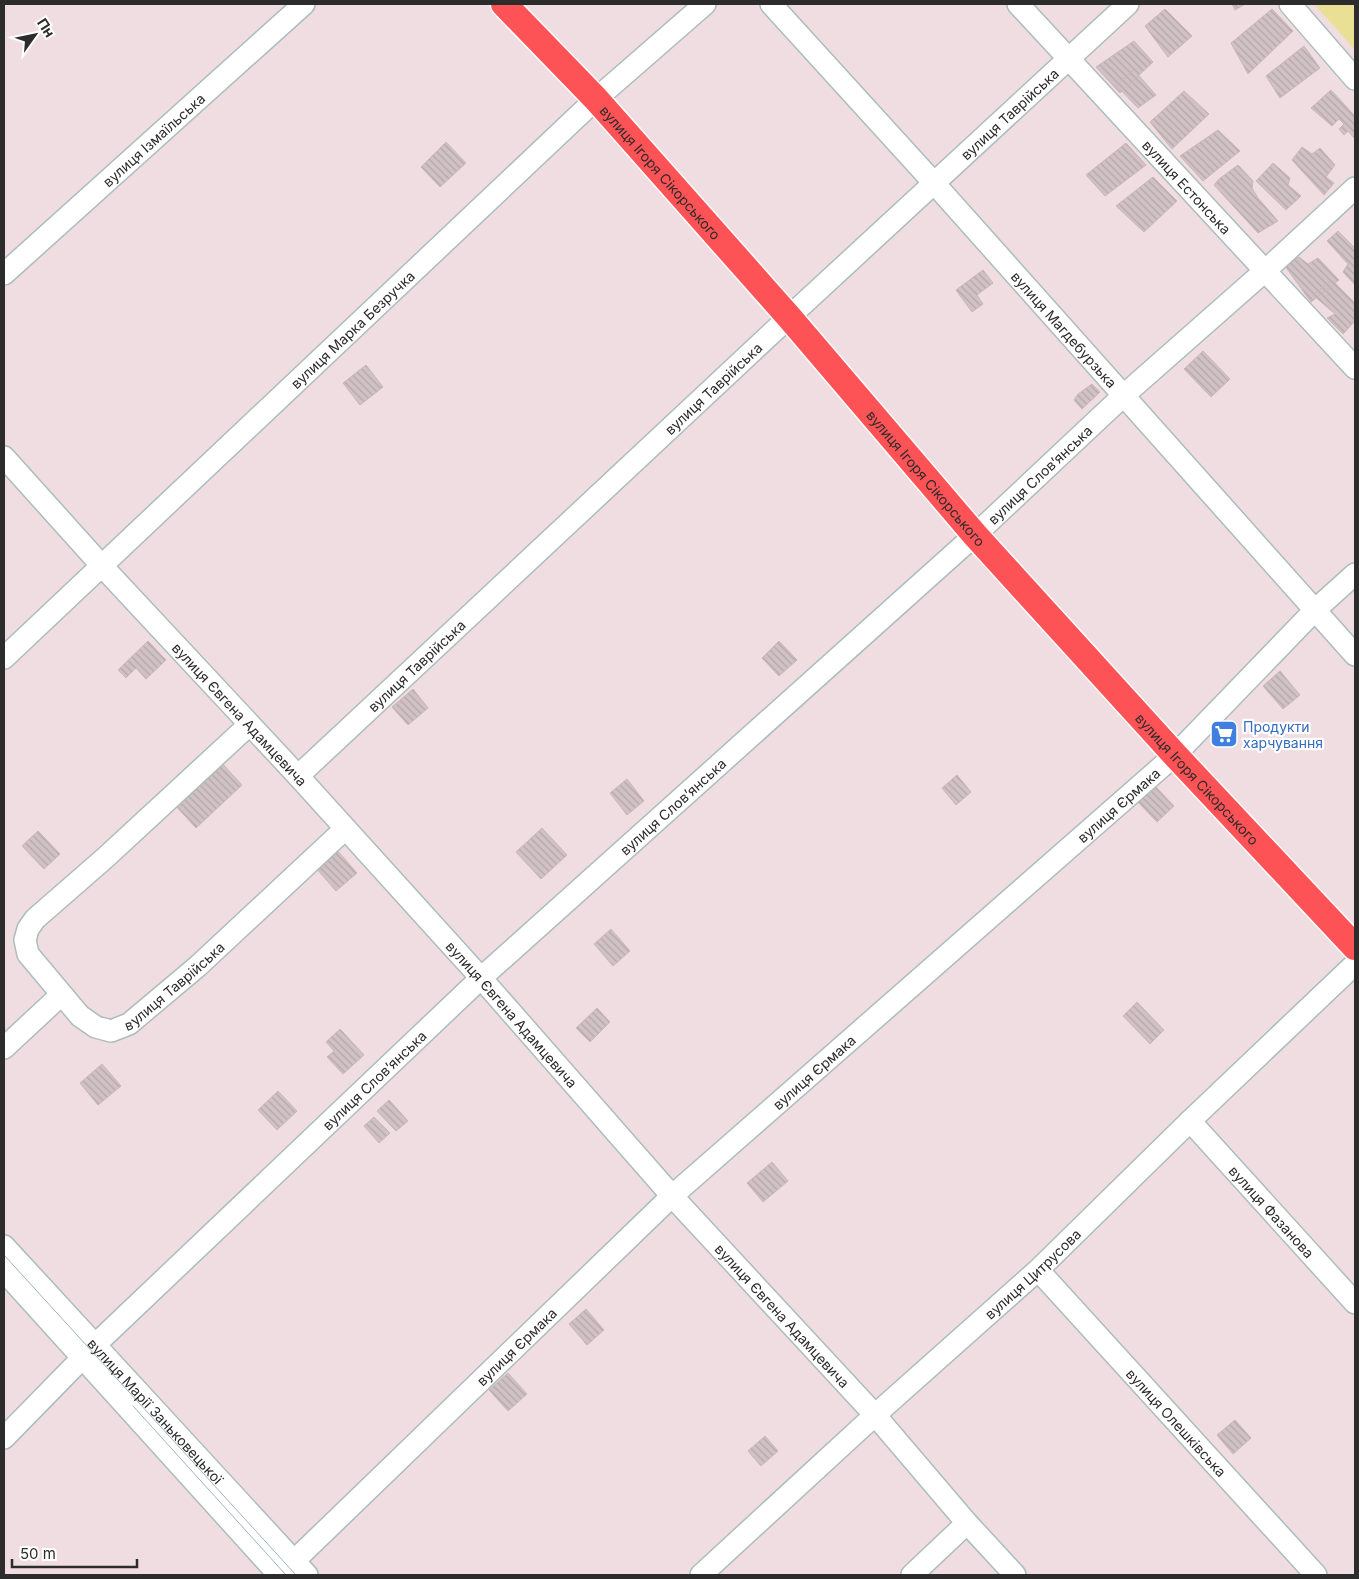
<svg xmlns="http://www.w3.org/2000/svg" width="1359" height="1579" font-family="Inter,sans-serif">
<defs>
<pattern id="building-back-hatch" width="6" height="6" patternUnits="userSpaceOnUse" patternTransform="scale(1.25)"><rect width="6" height="6" fill="#d0c1c4"/><path d="M-1 5l2 2M0 0l6 6M5-1l2 2" fill="none" stroke="#b3a6a9"/></pattern>
</defs>
<rect width="100%" height="100%" fill="#efdde1"/>
<path fill="#eae095" d="M 1314,4 L 1355,4 L 1355,50 Z"/>
<path fill="url(#building-back-hatch)" stroke="#cbb6b9" d="M 1232,4 L 1245,4 L 1235,10 Z
M 1165,9 L 1192,36 L 1168,57 L 1145,26 Z
M 1272,9 L 1293,31 L 1248,74 L 1231,43 Z
M 1134,41 L 1153,62 L 1120,93 L 1096,67 Z
M 1304,46 L 1320,68 L 1280,98 L 1266,76 Z
M 1134,70 L 1156,95 L 1138,108 L 1116,85 Z
M 1331,90 L 1355,116 L 1355,139 L 1348,131 L 1344,135 L 1339,129 L 1344,124 L 1339,119 L 1332,126 L 1311,108 Z
M 1184,91 L 1209,114 L 1172,149 L 1150,122 Z
M 1218,130 L 1240,151 L 1203,181 L 1180,156 Z
M 446,142 L 466,163 L 440,187 L 421,167 Z
M 1126,143 L 1146,165 L 1105,196 L 1086,175 Z
M 1302,147 L 1312,154 L 1320,148 L 1335,165 L 1326,177 L 1334,183 L 1324,195 L 1292,160 Z
M 1273,163 L 1290,178 L 1288,185 L 1301,196 L 1286,210 L 1256,181 Z
M 1238,165 L 1253,181 L 1252,188 L 1258,198 L 1278,221 L 1258,233 L 1214,185 L 1219,179 Z
M 1153,177 L 1177,201 L 1144,232 L 1116,206 Z
M 1338,231 L 1355,248 L 1355,285 L 1343,272 L 1348,264 L 1327,241 Z
M 1299,257 L 1308,264 L 1318,258 L 1339,280 L 1311,302 L 1285,266 Z
M 983,270 L 993,283 L 977,295 L 983,304 L 972,312 L 956,290 Z
M 1332,280 L 1355,303 L 1355,321 L 1343,334 L 1327,318 L 1335,314 L 1313,295 Z
M 1203,351 L 1230,379 L 1211,397 L 1184,369 Z
M 366,365 L 383,387 L 360,405 L 343,383 Z
M 1092,384 L 1100,392 L 1082,409 L 1074,400 L 1078,394 Z
M 148,641 L 166,660 L 146,679 L 136,668 L 126,678 L 118,670 Z
M 779,641 L 797,660 L 779,676 L 762,658 Z
M 1280,671 L 1300,695 L 1283,709 L 1263,686 Z
M 413,689 L 428,708 L 408,725 L 392,707 Z
M 220,761 L 242,785 L 196,828 L 174,804 Z
M 957,775 L 971,792 L 956,805 L 942,788 Z
M 627,779 L 644,801 L 627,815 L 610,793 Z
M 1154,785 L 1174,806 L 1157,822 L 1137,801 Z
M 542,828 L 567,855 L 541,879 L 516,852 Z
M 38,831 L 60,854 L 44,869 L 22,846 Z
M 336,849 L 357,873 L 336,891 L 315,867 Z
M 611,929 L 630,951 L 613,966 L 594,944 Z
M 1137,1002 L 1164,1030 L 1150,1044 L 1123,1016 Z
M 597,1008 L 610,1022 L 590,1042 L 576,1028 Z
M 340,1029 L 364,1055 L 343,1074 L 327,1057 L 334,1051 L 326,1042 Z
M 102,1064 L 121,1086 L 98,1105 L 80,1083 Z
M 278,1091 L 297,1111 L 277,1130 L 258,1110 Z
M 389,1100 L 408,1121 L 396,1131 L 377,1111 Z
M 374,1117 L 390,1133 L 379,1143 L 364,1126 Z
M 772,1162 L 788,1181 L 763,1202 L 747,1183 Z
M 586,1309 L 604,1330 L 587,1345 L 569,1324 Z
M 508,1373 L 527,1394 L 508,1411 L 489,1390 Z
M 1235,1420 L 1251,1438 L 1233,1454 L 1217,1435 Z
M 765,1436 L 778,1451 L 761,1466 L 748,1451 Z"/>
<g fill="none" stroke-linecap="round" stroke-linejoin="round">
<g stroke="#adbcbd" stroke-width="24">
<g id="minor">
<path id="s1" d="M 771,4 L 934,183 L 1355,655"/>
<path id="s2" d="M 1018,4 L 1355,368"/>
<path d="M 1290,4 L 1355,79"/>
<path id="s3" d="M 4,274 L 304,4"/>
<path id="s4" d="M 4,457 L 102,566 L 298,776 L 481,978 L 672,1196 L 875,1415 L 967,1523 L 1015,1575"/>
<path id="s5" d="M 4,658 L 596,99 L 705,4"/>
<path id="s6" d="M 249,725 L 105,858 L 35,919 L 28,929 L 25,940 L 28,954 L 80,1016 L 96,1027 L 111,1031 L 129,1024 L 198,966 L 345,829"/>
<path id="s7" d="M 298,776 L 789,317 L 1128,4"/>
<path d="M 4,1048 L 61,995"/>
<path id="s8" d="M 1190,1121 L 1355,1303"/>
<path id="s9" d="M 4,1246 L 307,1575"/>
<path id="s10" d="M 1038,1270 L 1316,1575"/>
<path d="M 4,1271 L 279,1575"/>
<path id="s11" d="M 4,1438 L 96,1344 L 481,978 L 975,535 L 1123,396 L 1266,270 L 1355,188"/>
<path id="s12" d="M 277,1575 L 294,1561 L 672,1196 L 1175,755 L 1315,610 L 1355,574"/>
<path id="s13" d="M 701,1575 L 875,1415 L 1038,1270 L 1190,1121 L 1355,964"/>
<path d="M 912,1575 L 967,1523"/>
</g>
</g>
<g stroke="#fff" stroke-width="29">
<g id="major">
<path id="s14" d="M 504,4 L 596,99 L 789,317 L 975,535 L 1175,755 L 1355,947"/>
</g>
</g>
<use href="#minor" stroke="#fff" stroke-width="21"/>
<use href="#major" stroke="#fe5356" stroke-width="26"/>
<path stroke="#9fb6b8" stroke-width="1" d="M 4,1255 L 296,1575
M 133,1406 L 286,1575"/>
</g>
<defs>
<g id="supermarket-square" transform="scale(1.4375)"><rect x="-9" y="-9" width="18" height="18" rx="4" fill="#3f7fe0" stroke="#fff"/><path d="M-6-5.5h2.5l.6 2H6L4.5 2H-2.5L-4.4-4H-6ZM-1.5 3.2a1.3 1.3 0 1 0 .1 0ZM3 3.2a1.3 1.3 0 1 0 .1 0Z" fill="#fff"/></g>
</defs>
<g fill-rule="evenodd">
<use href="#supermarket-square" x="1224" y="734"/>
</g>
<g text-anchor="middle" dominant-baseline="central" stroke-width="4.5" stroke-linejoin="round" paint-order="stroke">
<g font-size="14" fill="#2c2c2c" stroke="#fff">
<text stroke="none"><textPath href="#s7" startOffset="972">вулиця Таврійська</textPath></text>
<text stroke="none"><textPath href="#s3" startOffset="201">вулиця Ізмаїльська</textPath></text>
<text stroke="none"><textPath href="#s14" startOffset="230">вулиця Ігоря Сікорського</textPath></text>
<text stroke="none"><textPath href="#s2" startOffset="249">вулиця Естонська</textPath></text>
<text stroke="none"><textPath href="#s5" startOffset="479">вулиця Марка Безручка</textPath></text>
<text stroke="none"><textPath href="#s1" startOffset="438">вулиця Магдебурзька</textPath></text>
<text stroke="none"><textPath href="#s7" startOffset="568">вулиця Таврійська</textPath></text>
<text stroke="none"><textPath href="#s11" startOffset="1415">вулиця Слов’янська</textPath></text>
<text stroke="none"><textPath href="#s14" startOffset="635">вулиця Ігоря Сікорського</textPath></text>
<text stroke="none"><textPath href="#s7" startOffset="162">вулиця Таврійська</textPath></text>
<text stroke="none"><textPath href="#s4" startOffset="349">вулиця Євгена Адамцевича</textPath></text>
<text stroke="none"><textPath href="#s14" startOffset="1040">вулиця Ігоря Сікорського</textPath></text>
<text stroke="none"><textPath href="#s12" startOffset="1141">вулиця Єрмака</textPath></text>
<text stroke="none"><textPath href="#s11" startOffset="920">вулиця Слов’янська</textPath></text>
<text stroke="none"><textPath href="#s6" startOffset="521">вулиця Таврійська</textPath></text>
<text stroke="none"><textPath href="#s4" startOffset="754">вулиця Євгена Адамцевича</textPath></text>
<text stroke="none"><textPath href="#s12" startOffset="736">вулиця Єрмака</textPath></text>
<text stroke="none"><textPath href="#s11" startOffset="515">вулиця Слов’янська</textPath></text>
<text stroke="none"><textPath href="#s8" startOffset="122">вулиця Фазанова</textPath></text>
<text stroke="none"><textPath href="#s13" startOffset="448">вулиця Цитрусова</textPath></text>
<text stroke="none"><textPath href="#s4" startOffset="1159">вулиця Євгена Адамцевича</textPath></text>
<text stroke="none"><textPath href="#s12" startOffset="331">вулиця Єрмака</textPath></text>
<text stroke="none"><textPath href="#s9" startOffset="224">вулиця Марії Заньковецької</textPath></text>
<text stroke="none"><textPath href="#s10" startOffset="206">вулиця Олешківська</textPath></text>
</g>
<g font-size="14" fill="#366cbe" stroke="#fff" text-anchor="start">
<text x="1243" y="726">Продукти<tspan x="1243" dy="16">харчування</tspan></text>
</g>
</g>
<rect width="1359" height="1579" fill="none" stroke="#2c2c2c" stroke-width="10"/>
<g transform="translate(35 35) rotate(57)" stroke="#ffffff" stroke-width="4" paint-order="stroke">
<path d="M0-4L9 19L0 12L-9 19Z" fill="#2c2c2c"/>
<text y="-8" font-size="14" font-weight="bold" text-anchor="middle" fill="#2c2c2c">Пн</text>
</g>
<path d="M12 1559v8h125v-8" fill="none" stroke="#2c2c2c" stroke-width="2.5"/>
<text x="20" y="1559" font-size="15" fill="#2c2c2c" stroke="#ffffff" stroke-width="4" paint-order="stroke">50 m</text>
</svg>
